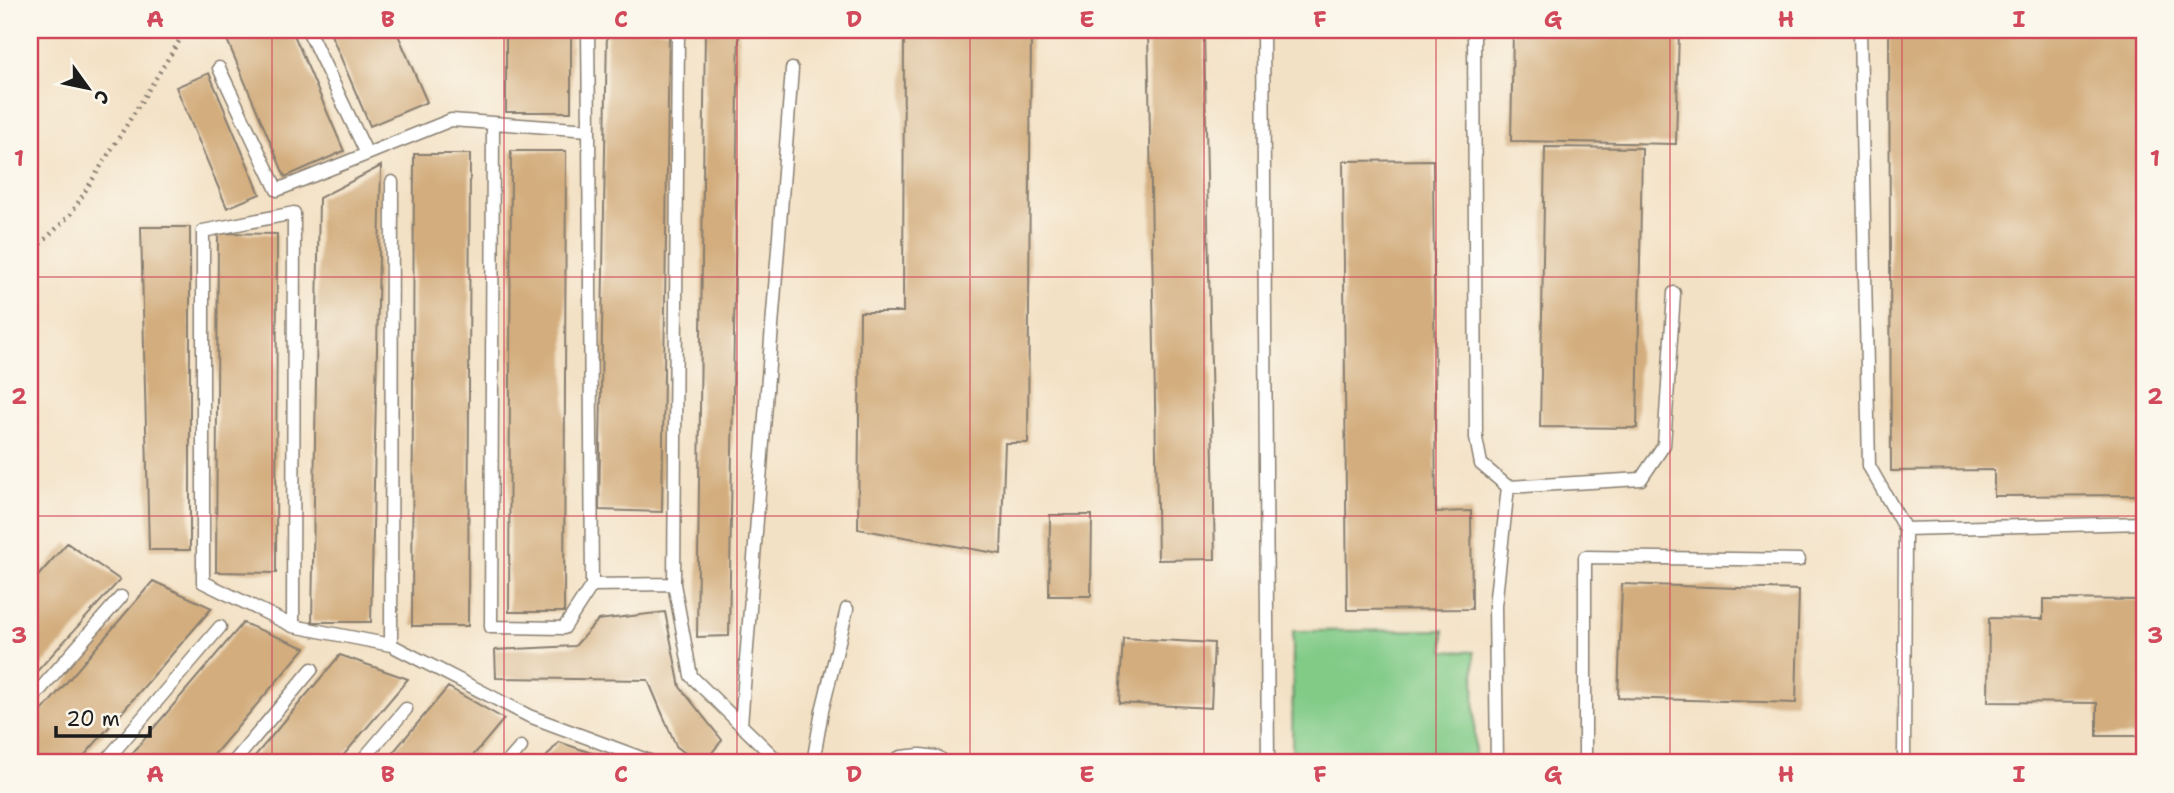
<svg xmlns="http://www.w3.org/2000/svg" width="2174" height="793" font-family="'Shantell Sans',sans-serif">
<rect width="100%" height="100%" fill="#fbf7ec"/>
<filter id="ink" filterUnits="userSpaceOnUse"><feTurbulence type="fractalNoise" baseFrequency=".0143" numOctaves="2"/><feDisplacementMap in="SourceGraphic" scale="14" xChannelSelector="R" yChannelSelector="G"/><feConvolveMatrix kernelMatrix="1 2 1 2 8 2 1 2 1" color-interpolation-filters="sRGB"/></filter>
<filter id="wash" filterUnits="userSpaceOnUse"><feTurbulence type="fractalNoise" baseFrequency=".00686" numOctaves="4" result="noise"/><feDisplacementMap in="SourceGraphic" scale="28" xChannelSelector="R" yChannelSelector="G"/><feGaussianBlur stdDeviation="1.57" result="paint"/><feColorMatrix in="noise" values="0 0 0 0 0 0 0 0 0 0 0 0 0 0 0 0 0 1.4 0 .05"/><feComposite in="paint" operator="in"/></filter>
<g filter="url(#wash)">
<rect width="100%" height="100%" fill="#f3e1c5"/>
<path fill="#81cb87" stroke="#4e7452" stroke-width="2" d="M 1444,630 L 1444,651 L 1474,652 L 1475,763 L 1292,763 L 1293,631 Z"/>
<g id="blocks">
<path fill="#d3ad7e" d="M 238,30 L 292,30 L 344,151 L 285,177 L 225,35 Z
M 329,30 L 396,30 L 427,102 L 370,126 Z
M 506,30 L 571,30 L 571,112 L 506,112 Z
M 607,30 L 669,30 L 662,512 L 599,510 Z
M 705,30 L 739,30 L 729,636 L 697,637 Z
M 904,30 L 1031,30 L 1028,443 L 1005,443 L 1001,554 L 858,529 L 860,312 L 903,312 Z
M 1148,30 L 1204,30 L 1215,559 L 1158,560 Z
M 1513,30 L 1679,30 L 1676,144 L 1511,141 Z
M 1889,30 L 2144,30 L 2144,495 L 1994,496 L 1994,470 L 1891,471 Z
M 209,73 L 260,194 L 227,208 L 176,87 Z
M 1545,147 L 1642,148 L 1637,428 L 1540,427 Z
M 511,151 L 566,151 L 564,612 L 509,612 Z
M 414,154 L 470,154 L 468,626 L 412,626 Z
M 1433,160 L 1436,512 L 1471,511 L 1472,609 L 1347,610 L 1343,161 Z
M 381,166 L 371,622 L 312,622 L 319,198 Z
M 141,227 L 190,227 L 190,550 L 149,550 Z
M 218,233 L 277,234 L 276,573 L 216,572 Z
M 1050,515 L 1092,515 L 1091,596 L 1049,596 Z
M 67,543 L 120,580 L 30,679 L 30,585 Z
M 153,581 L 212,608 L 78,763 L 30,763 L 30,725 Z
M 1622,584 L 1799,590 L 1796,703 L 1618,698 Z
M 2043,599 L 2143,600 L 2144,704 L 2140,703 L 2139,736 L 2097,736 L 2097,703 L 1988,702 L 1989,618 L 2043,619 Z
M 665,612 L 680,687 L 722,740 L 704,763 L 698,763 L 676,746 L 648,680 L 496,678 L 495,650 L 575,646 L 598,620 Z
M 243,623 L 305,648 L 207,763 L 124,763 Z
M 1123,638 L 1214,643 L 1211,708 L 1119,703 Z
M 340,655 L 408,679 L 337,763 L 249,763 Z
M 448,687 L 504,719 L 467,763 L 384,763 Z
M 559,742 L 621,763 L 541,763 Z"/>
</g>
</g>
<g filter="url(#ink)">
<use href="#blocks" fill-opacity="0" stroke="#887e70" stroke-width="2"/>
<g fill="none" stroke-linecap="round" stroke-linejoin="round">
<g stroke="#887e70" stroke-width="15">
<path id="lane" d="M 308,30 L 367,154 L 451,120 L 589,130 L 592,585
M 588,30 L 589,130
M 678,30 L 674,584 L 691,676 L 741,725
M 1263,30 L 1268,763
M 1474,30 L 1476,438 L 1481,464 L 1508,487
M 1860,30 L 1869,466 L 1905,529 L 1904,763
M 219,68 L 277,190 L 367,154
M 493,123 L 491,627 L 564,628 L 592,585 L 674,584
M 1905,529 L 2144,523
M 293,626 L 294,213 L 203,231 L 203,582 L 293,626 L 391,645 L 529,716 L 655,763
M 391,645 L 392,182
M 30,701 L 121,597
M 104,763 L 220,627
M 233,763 L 312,669
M 360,763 L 406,709
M 507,763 L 521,747
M 780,763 L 741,725 L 792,69
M 813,763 L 822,711 L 847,609
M 1497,763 L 1495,606 L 1508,487 L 1641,479 L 1664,445 L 1674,293
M 1585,763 L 1585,557 L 1799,560"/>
</g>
<g stroke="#887e70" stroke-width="27">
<path id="street" d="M 902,763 L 920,761 L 936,763"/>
</g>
<path stroke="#887e70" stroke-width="4.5" stroke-dasharray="2 5" stroke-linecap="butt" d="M 30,254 L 71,214 L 186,30"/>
<use href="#lane" stroke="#fff" stroke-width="12"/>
<use href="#street" stroke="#fff" stroke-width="24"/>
</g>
</g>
<path fill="none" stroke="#d1495b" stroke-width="2" stroke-opacity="0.55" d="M 272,30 L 272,763M 504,30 L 504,763M 737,30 L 737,763M 970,30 L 970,763M 1204,30 L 1204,763M 1436,30 L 1436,763M 1670,30 L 1670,763M 1902,30 L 1902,763M 30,277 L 2144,277M 30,516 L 2144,516"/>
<rect width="2174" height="793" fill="none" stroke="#fbf7ec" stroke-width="77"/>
<g transform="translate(88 88) rotate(123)" stroke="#fbf7ec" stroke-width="5" paint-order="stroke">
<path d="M0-5L12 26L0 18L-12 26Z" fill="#1c1c1c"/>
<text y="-10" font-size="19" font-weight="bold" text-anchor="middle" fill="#1c1c1c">С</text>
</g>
<path d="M56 726v10h94v-10" fill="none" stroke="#1c1c1c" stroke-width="3.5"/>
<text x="66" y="726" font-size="21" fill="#1c1c1c" stroke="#fbf7ec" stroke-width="5" paint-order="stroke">20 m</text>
<rect x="38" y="38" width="2098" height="716" fill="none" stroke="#d1495b" stroke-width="2.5"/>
<g font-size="23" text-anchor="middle" font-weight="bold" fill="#d1495b">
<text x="155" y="27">A</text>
<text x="388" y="27">B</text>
<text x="621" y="27">C</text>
<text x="854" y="27">D</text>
<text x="1087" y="27">E</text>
<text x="1320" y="27">F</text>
<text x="1553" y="27">G</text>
<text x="1786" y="27">H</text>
<text x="2019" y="27">I</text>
<text x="19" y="166">1</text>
<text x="2155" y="166">1</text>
<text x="19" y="404">2</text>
<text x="2155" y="404">2</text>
<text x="19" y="643">3</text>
<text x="2155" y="643">3</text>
<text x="155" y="782">A</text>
<text x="388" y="782">B</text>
<text x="621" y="782">C</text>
<text x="854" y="782">D</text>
<text x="1087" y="782">E</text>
<text x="1320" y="782">F</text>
<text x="1553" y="782">G</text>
<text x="1786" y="782">H</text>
<text x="2019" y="782">I</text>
</g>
</svg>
